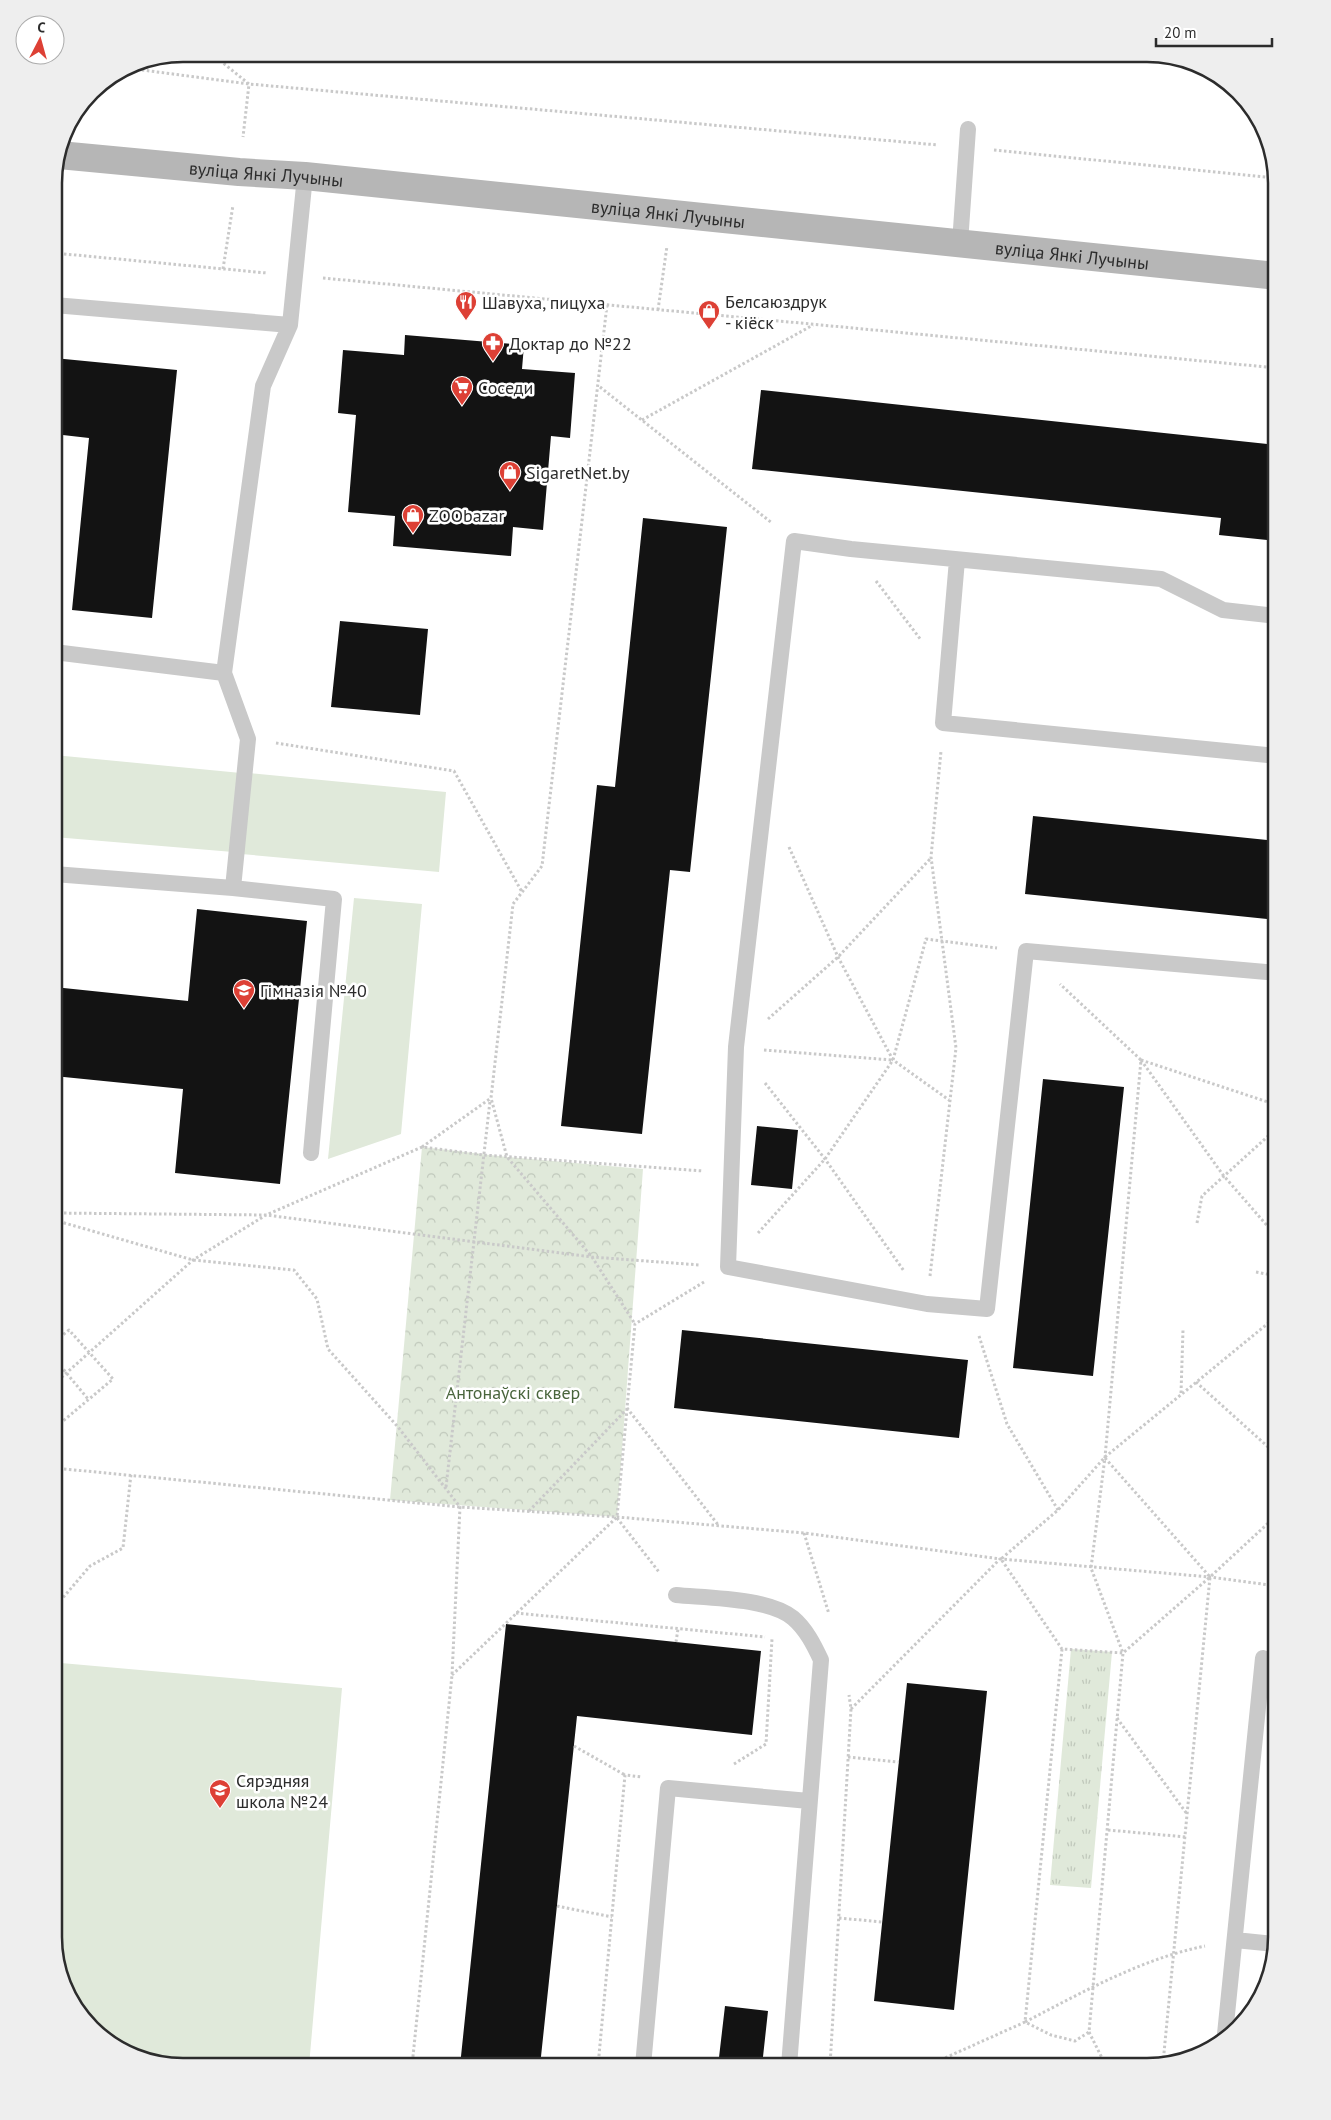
<svg xmlns="http://www.w3.org/2000/svg" width="1331" height="2120" font-family="'PT Sans',sans-serif">
<defs>
<pattern id="forest-crowns" width="20" height="18" patternUnits="userSpaceOnUse" patternTransform="scale(1.25)"><rect width="20" height="18" fill="#e0e9da"/><path d="M2 6a3 3 0 1 1 6 0M12 15a3 3 0 1 1 6 0" fill="none" stroke="#c0c8bb"/></pattern>
<pattern id="park-tufts" width="24" height="20" patternUnits="userSpaceOnUse" patternTransform="scale(1.25)"><rect width="24" height="20" fill="#e0e9da"/><path d="M3 7l-1-3M5 7V3M7 7l1-3M15 17l-1-3M17 17v-4M19 17l1-3" fill="none" stroke="#c0c8bb"/></pattern>
</defs>
<rect width="100%" height="100%" fill="#fff"/>
<path fill="#e0e9da" d="M 54,755 L 241,773 L 233,852 L 54,837 Z
M 249,773 L 446,792 L 439,872 L 241,854 Z
M 354,898 L 422,904 L 401,1134 L 328,1159 Z
M 61,1663 L 342,1688 L 309,2066 L 175,2066 L 111,2045 L 67,1994 L 54,1937 L 54,1741 Z"/>
<path fill="url(#forest-crowns)" d="M 422,1147 L 507,1157 L 643,1169 L 617,1517 L 390,1500 Z"/>
<path fill="url(#park-tufts)" d="M 1071,1649 L 1112,1652 L 1091,1888 L 1050,1885 Z"/>
<path fill="#131313" d="M 405,335 L 524,345 L 522,369 L 575,373 L 570,438 L 551,436 L 543,530 L 513,527 L 511,556 L 393,546 L 395,516 L 348,512 L 356,415 L 338,413 L 343,350 L 404,355 Z
M 54,358 L 177,370 L 152,618 L 72,610 L 89,438 L 54,434 Z
M 761,390 L 1277,445 L 1277,541 L 1219,535 L 1221,518 L 752,469 Z
M 643,518 L 727,527 L 690,872 L 670,870 L 642,1134 L 561,1126 L 597,785 L 615,787 Z
M 340,621 L 428,629 L 420,715 L 331,707 Z
M 1033,816 L 1277,841 L 1277,920 L 1025,894 Z
M 197,909 L 307,921 L 280,1184 L 175,1173 L 183,1089 L 54,1076 L 54,987 L 188,1001 Z
M 1043,1079 L 1124,1087 L 1093,1376 L 1013,1368 Z
M 757,1126 L 798,1130 L 792,1189 L 751,1185 Z
M 682,1330 L 968,1360 L 959,1438 L 674,1408 Z
M 506,1624 L 761,1651 L 752,1735 L 577,1716 L 540,2066 L 460,2066 Z
M 907,1683 L 987,1691 L 954,2010 L 874,2001 Z
M 725,2006 L 768,2011 L 762,2066 L 718,2066 Z"/>
<g fill="none" stroke-linecap="round" stroke-linejoin="round">
<path stroke="#c9c9c9" stroke-width="3" stroke-dasharray="2.5 2.5" stroke-linecap="butt" d="M 212,54 L 249,84 L 243,137
M 127,68 L 249,84 L 938,145
M 994,150 L 1276,178
M 54,253 L 267,273
M 223,269 L 233,205
M 323,278 L 1277,368
M 607,305 L 542,866 L 513,904 L 491,1098 L 507,1157 L 592,1257 L 635,1324
M 658,310 L 667,246
M 600,387 L 772,523
M 642,420 L 813,325
M 876,581 L 921,640
M 276,743 L 454,771 L 522,892
M 789,847 L 838,957 L 893,1060 L 949,1100
M 768,1019 L 838,957 L 931,858
M 764,1050 L 892,1060
M 1141,1060 L 1223,1175 L 1277,1237
M 1141,1060 L 1277,1105
M 765,1083 L 825,1159 L 904,1271
M 422,1147 L 491,1098
M 54,1213 L 266,1215 L 592,1257 L 700,1265
M 54,1220 L 193,1260 L 294,1270 L 317,1299 L 328,1349 L 398,1427 L 460,1507 L 452,1675 L 412,2066
M 1197,1223 L 1202,1196 L 1277,1128
M 758,1233 L 825,1159 L 893,1060 L 926,939 L 997,948
M 1256,1272 L 1277,1276
M 930,1276 L 956,1048 L 931,857 L 941,751
M 704,1282 L 635,1324 L 627,1408 L 719,1526
M 979,1336 L 1007,1424 L 1058,1510
M 54,1358 L 88,1399
M 1196,1382 L 1277,1455
M 54,1384 L 193,1260 L 266,1215 L 422,1147 L 484,1155 L 703,1171
M 1181,1393 L 1183,1330
M 54,1410 L 63,1421 L 113,1379 L 69,1330 L 54,1342
M 1105,1458 L 1210,1577 L 1123,1653 L 1062,1649 L 1001,1559 L 1058,1510 L 1105,1457 L 1277,1316
M 54,1468 L 460,1507 L 617,1517 L 804,1533 L 1001,1559 L 1210,1577 L 1277,1586
M 446,1487 L 490,1101
M 529,1511 L 627,1409
M 617,1518 L 659,1572
M 804,1533 L 829,1614
M 516,1613 L 765,1637
M 54,1615 L 61,1600 L 90,1566 L 123,1548 L 131,1474
M 676,1642 L 678,1629
M 1062,1649 L 1025,2022 C 1083,1992 1141,1959 1205,1946
M 452,1675 L 617,1517 L 627,1409
M 851,1709 L 1000,1559
M 1117,1718 L 1187,1814
M 574,1746 L 625,1775
M 848,1757 L 899,1762
M 734,1764 L 766,1744 L 772,1639
M 1108,1830 L 1186,1837
M 557,1906 L 612,1917
M 839,1918 L 882,1922
M 1089,2032 L 1106,2066
M 1163,2063 L 1210,1577 L 1277,1515
M 540,2065 L 546,2066
M 598,2066 L 625,1775 L 642,1777
M 830,2066 L 851,1709 L 849,1695
M 927,2066 L 1025,2022 L 1051,2035 L 1075,2041 L 1089,2032 L 1123,1653 L 1091,1568 L 1105,1457 L 1141,1060 L 1060,984"/>
<path stroke="#c9c9c9" stroke-width="16" d="M 305,176 L 290,325 L 263,386 L 224,673 L 248,739 L 233,888 L 334,899 L 311,1153
M 960,243 L 968,129
M 54,305 L 290,325
M 957,560 L 943,723 L 1277,756
M 54,652 L 224,673
M 54,874 L 233,888
M 1277,973 L 1026,951 L 987,1309 L 927,1304 L 728,1267 L 736,1047 L 794,541 L 851,549 L 1161,579 L 1223,610 L 1277,616
M 676,1595 C 708,1598 769,1598 793,1618 C 806,1629 814,1645 821,1660 L 789,2066
M 1235,1940 L 1275,1944
M 1225,2034 L 1263,1658
M 643,2066 L 668,1788 L 809,1801"/>
<path stroke="#b6b6b6" stroke-width="28" id="s1" d="M 59,155 L 239,172 L 305,176 L 1277,276"/>
</g>
<defs>
<g id="restaurant-pin" transform="scale(1.125)"><path d="M0 17L-7.5 6A9.5 9.5 0 1 1 7.5 6Z" fill="#dd4035" stroke="#fff"/><path d="M-5-6h1v4h1v-4h1v4h1v-4h1v5L-1.5 .5V6h-2V.5L-5-1ZM5-6V6H3V1.5H1.5Q1.5-4 5-6Z" fill="#fff"/></g>
<g id="shop-pin" transform="scale(1.125)"><path d="M0 17L-7.5 6A9.5 9.5 0 1 1 7.5 6Z" fill="#dd4035" stroke="#fff"/><path d="M-5-2.5h2.3a2.7 3.5 0 0 1 5.4 0H5L5.5 6h-11ZM-1.5-2.5h3a1.5 2.3 0 0 0-3 0Z" fill="#fff"/></g>
<g id="pharmacy-pin" transform="scale(1.125)"><path d="M0 17L-7.5 6A9.5 9.5 0 1 1 7.5 6Z" fill="#dd4035" stroke="#fff"/><path d="M-2-6h4v4h4v4h-4v4h-4v-4h-4v-4h4Z" fill="#fff"/></g>
<g id="supermarket-pin" transform="scale(1.125)"><path d="M0 17L-7.5 6A9.5 9.5 0 1 1 7.5 6Z" fill="#dd4035" stroke="#fff"/><path d="M-6-5.5h2.5l.6 2H6L4.5 2H-2.5L-4.4-4H-6ZM-1.5 3.2a1.3 1.3 0 1 0 .1 0ZM3 3.2a1.3 1.3 0 1 0 .1 0Z" fill="#fff"/></g>
<g id="school-pin" transform="scale(1.125)"><path d="M0 17L-7.5 6A9.5 9.5 0 1 1 7.5 6Z" fill="#dd4035" stroke="#fff"/><path d="M0-5L7-2L0 1L-7-2ZM-4 1L0 2.5L4 1V4Q0 6-4 4Z" fill="#fff"/></g>
</defs>
<g fill-rule="evenodd">
<use href="#restaurant-pin" x="466" y="302"/>
<use href="#shop-pin" x="709" y="311"/>
<use href="#pharmacy-pin" x="493" y="343"/>
<use href="#supermarket-pin" x="462" y="387"/>
<use href="#shop-pin" x="510" y="472"/>
<use href="#shop-pin" x="413" y="515"/>
<use href="#school-pin" x="244" y="990"/>
<use href="#school-pin" x="220" y="1790"/>
</g>
<g text-anchor="middle" dominant-baseline="central" stroke-width="5" stroke-linejoin="round" paint-order="stroke">
<g font-size="18" fill="#2c2c2c" stroke="#fff">
<text stroke="none"><textPath href="#s1" startOffset="208">вуліца Янкі Лучыны</textPath></text>
<text stroke="none"><textPath href="#s1" startOffset="612">вуліца Янкі Лучыны</textPath></text>
<text stroke="none"><textPath href="#s1" startOffset="1018">вуліца Янкі Лучыны</textPath></text>
</g>
<g font-size="18" fill="#2c2c2c" stroke="#fff" text-anchor="start">
<text x="725" y="301">Белсаюздрук<tspan x="725" dy="21">- кіёск</tspan></text>
<text x="482" y="302">Шавуха, пицуха</text>
<text x="509" y="343">Доктар до №22</text>
<text x="478" y="387">Соседи</text>
<text x="526" y="472">SigaretNet.by</text>
<text x="429" y="515">ZOObazar</text>
<text x="260" y="990">Гімназія №40</text>
<text x="236" y="1780">Сярэдняя<tspan x="236" dy="21">школа №24</tspan></text>
</g>
<g font-size="18" fill="#49653c" stroke="#fff">
<text x="513" y="1392">Антонаўскі сквер</text>
</g>
</g>
<path d="M0 0H1331V2120H0ZM183 62H1147A121 121 0 0 1 1268 183V1937A121 121 0 0 1 1147 2058H183A121 121 0 0 1 62 1937V183A121 121 0 0 1 183 62Z" fill="#eee" fill-rule="evenodd"/>
<path fill="none" stroke="#2c2c2c" stroke-width="2.5" d="M183 62H1147A121 121 0 0 1 1268 183V1937A121 121 0 0 1 1147 2058H183A121 121 0 0 1 62 1937V183A121 121 0 0 1 183 62Z"/>
<g transform="translate(40 40) rotate(6)"><circle r="24" fill="#ffffff" stroke="#ababab"/>
<path d="M0-4L9 19L0 12L-9 19Z" fill="#dd4035"/>
<text y="-8" font-size="14" font-weight="bold" text-anchor="middle" fill="#2c2c2c">С</text>
</g>
<path d="M1156 38v8h116v-8" fill="none" stroke="#2c2c2c" stroke-width="2.5"/>
<text x="1164" y="38" font-size="15" fill="#2c2c2c" stroke="#ffffff" stroke-width="4" paint-order="stroke">20 m</text>
</svg>
